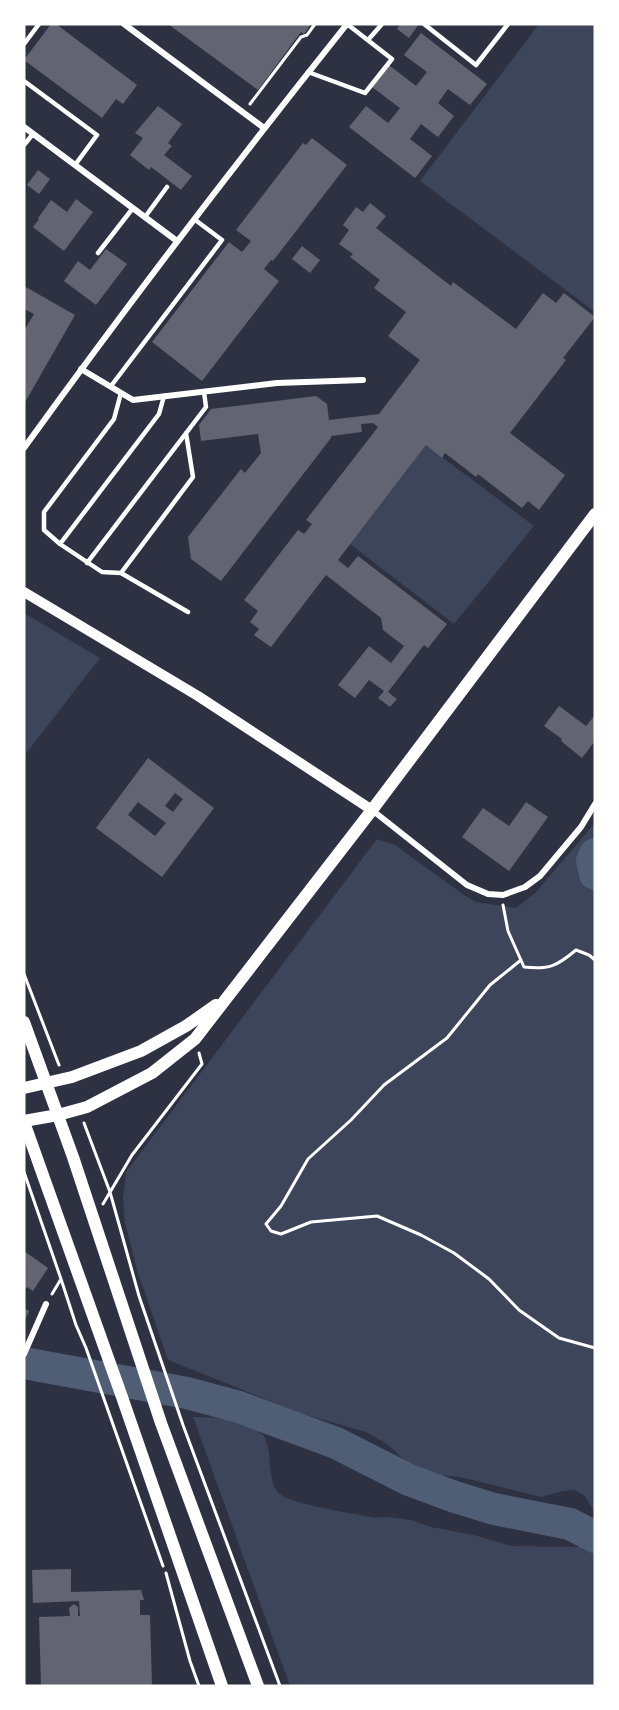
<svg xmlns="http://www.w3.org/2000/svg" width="619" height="1710" font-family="'Roboto Condensed',sans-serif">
<rect width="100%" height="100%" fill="#2d3142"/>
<path fill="#3c4559" d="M 539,24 L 595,24 L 595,312 L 420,181 Z
M 426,445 L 534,526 L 454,624 L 350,544 Z
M 24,613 L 100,658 L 24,756 Z
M 595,823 L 595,1510 L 592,1508 L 585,1496 L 575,1490 L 563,1491 L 541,1497 L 460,1477 L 431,1474 L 411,1466 L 387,1444 L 366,1432 L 300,1413 L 168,1360 L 137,1270 L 125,1223 L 123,1199 L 126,1172 L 377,839 L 395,845 L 464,895 L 476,902 L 516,908 L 535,893 Z
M 193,1417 C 201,1417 209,1417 216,1418 C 227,1419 258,1428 264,1436 C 270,1446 269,1462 271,1473 C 272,1480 274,1489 280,1494 C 293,1505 354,1513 374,1518 L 386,1517 L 411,1520 L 431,1527 L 478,1536 L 511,1546 L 585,1547 L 595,1553 L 595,1686 L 290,1686 Z"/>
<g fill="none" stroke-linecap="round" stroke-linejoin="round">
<path stroke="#4f5d75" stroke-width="32" d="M 595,854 L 592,861 L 595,874
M 24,1363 L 187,1393 L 239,1407 L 336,1443 L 409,1480 L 455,1497 L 494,1509 L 570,1524 L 595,1537"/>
</g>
<path fill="#626471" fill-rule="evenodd" d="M 51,24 L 56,24 L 137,85 L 123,104 L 116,99 L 102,118 L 24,60 Z
M 168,24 L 311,24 L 304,34 L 301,32 L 258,90 Z
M 400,24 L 419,24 L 409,38 L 397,29 Z
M 421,33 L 487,84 L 470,105 L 448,89 L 438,103 L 454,116 L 438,137 L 421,124 L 410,139 L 432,156 L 415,178 L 349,127 L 366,106 L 388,123 L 400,108 L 372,87 L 389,65 L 416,86 L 427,72 L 404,55 Z
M 158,106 L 182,124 L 168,143 L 172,146 L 164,155 L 192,176 L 181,190 L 151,167 L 149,170 L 130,155 L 143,138 L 135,133 Z
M 312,138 L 347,165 L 273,261 L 271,260 L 264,269 L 279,281 L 202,381 L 152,342 L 229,242 L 242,252 L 251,241 L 236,230 L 303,143 L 306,145 Z
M 38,170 L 50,179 L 39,194 L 27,185 Z
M 76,199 L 93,212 L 64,251 L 33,227 L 39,219 L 38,218 L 51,200 L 67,212 Z
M 370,203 L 386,216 L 376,228 L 451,286 L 453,282 L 516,329 L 543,293 L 556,303 L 564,293 L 595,317 L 563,358 L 566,360 L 510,433 L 565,475 L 539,510 L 528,501 L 522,508 L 478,474 L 476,477 L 445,453 L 442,458 L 426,445 L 338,560 L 348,568 L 358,556 L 447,624 L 428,648 L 424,645 L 388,692 L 397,699 L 390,707 L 378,698 L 384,691 L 369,680 L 355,698 L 338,685 L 369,646 L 391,663 L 404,646 L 383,630 L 381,618 L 326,575 L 271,647 L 254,635 L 259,629 L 250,622 L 258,611 L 244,600 L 298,530 L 304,534 L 312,524 L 306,520 L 378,427 L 373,423 L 361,424 L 362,432 L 331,436 L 331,438 L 221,581 L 191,559 L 188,537 L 241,469 L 245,473 L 261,453 L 258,434 L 201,441 L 199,425 L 211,409 L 316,396 L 327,404 L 329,420 L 379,414 L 420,360 L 388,336 L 406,312 L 374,288 L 380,280 L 350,257 L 353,254 L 339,244 L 349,230 L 343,225 L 356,207 L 363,212 Z
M 302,246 L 320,260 L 310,273 L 292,259 Z
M 106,249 L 127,264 L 96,305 L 64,281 L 78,261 L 90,270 Z
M 24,286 L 75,315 L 24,404 L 24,331 L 34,314 L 24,309 Z
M 559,706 L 586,726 L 595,715 L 595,741 L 582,758 L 561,741 L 562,739 L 544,726 Z
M 148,758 L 214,808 L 162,877 L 96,828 ZM 175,793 L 183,799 L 173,812 L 165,806 ZM 138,802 L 166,823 L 155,836 L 128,815 Z
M 526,802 L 548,817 L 509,871 L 462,837 L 483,808 L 509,826 Z
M 24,1251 L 48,1268 L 33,1291 L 27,1287 L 24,1291 Z
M 24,1308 L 29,1311 L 24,1322 Z
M 71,1569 L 71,1592 L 141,1590 L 144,1600 L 140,1600 L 140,1615 L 150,1615 L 152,1686 L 41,1686 L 39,1617 L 70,1616 L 69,1608 L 74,1604 L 78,1607 L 78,1616 L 80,1616 L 79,1601 L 33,1603 L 32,1570 Z"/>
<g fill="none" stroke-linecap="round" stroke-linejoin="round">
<path stroke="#fff" stroke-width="3" d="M 250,104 L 301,37 L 307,35 L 315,24
M 503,905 L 508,931 L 524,967 C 549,970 557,966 576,950 L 589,955 L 595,960
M 521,960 L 490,985 L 447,1038 L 384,1085 L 351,1120 L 308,1159 L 281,1206 L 266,1224 L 271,1231 L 281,1234 L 311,1222 L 377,1216 L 421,1235 L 454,1253 L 489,1279 L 519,1310 L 559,1338 L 595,1348
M 24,974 L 59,1065
M 84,1123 L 110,1192 L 139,1296 L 183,1425 L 280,1686
M 24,1172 L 61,1279 L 76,1325 L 86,1348 L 163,1566
M 103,1204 L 132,1155 L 202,1064 L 199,1053
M 52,1294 L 61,1279
M 166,1573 L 190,1661 L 199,1686"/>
<path stroke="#fff" stroke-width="4.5" d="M 424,24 L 476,65 L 508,24
M 368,40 L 382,24
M 24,44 L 39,24
M 308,72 L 365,93 L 392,59 L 347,24
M 24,81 L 97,135 L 75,165
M 24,145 L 33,134
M 145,217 L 167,187
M 98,253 L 133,208
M 111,386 L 222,240 L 194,219
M 121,393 L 114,419 L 44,512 L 44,530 L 60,544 L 102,572 L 121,573 L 188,612
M 60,544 L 159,414 L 164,396
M 87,563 L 206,407 L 204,392
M 121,573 L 193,477 L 186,433"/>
<path stroke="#fff" stroke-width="6" d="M 124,24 L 264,128
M 24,127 L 177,241
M 81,369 L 133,400 L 277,383 L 363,380
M 24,448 C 128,304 236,163 347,24
M 372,810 L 467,885 L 488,894 L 503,895 L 525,887 L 540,876 L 581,827 L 595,804
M 24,1354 L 46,1304"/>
<path stroke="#fff" stroke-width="10" d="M 24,592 L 198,696 L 372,810"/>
<path stroke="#fff" stroke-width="12" d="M 24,1022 L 73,1157 L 161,1423 L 258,1686
M 24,1088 L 72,1077 L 141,1051 L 186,1026 L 216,1005
M 24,1121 L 58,1115 L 87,1107 L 152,1073 L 195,1039 L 372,810 L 595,514
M 24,1122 L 122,1397 L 222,1686"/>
</g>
<rect width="619" height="1710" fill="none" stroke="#ffffff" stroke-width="51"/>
</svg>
